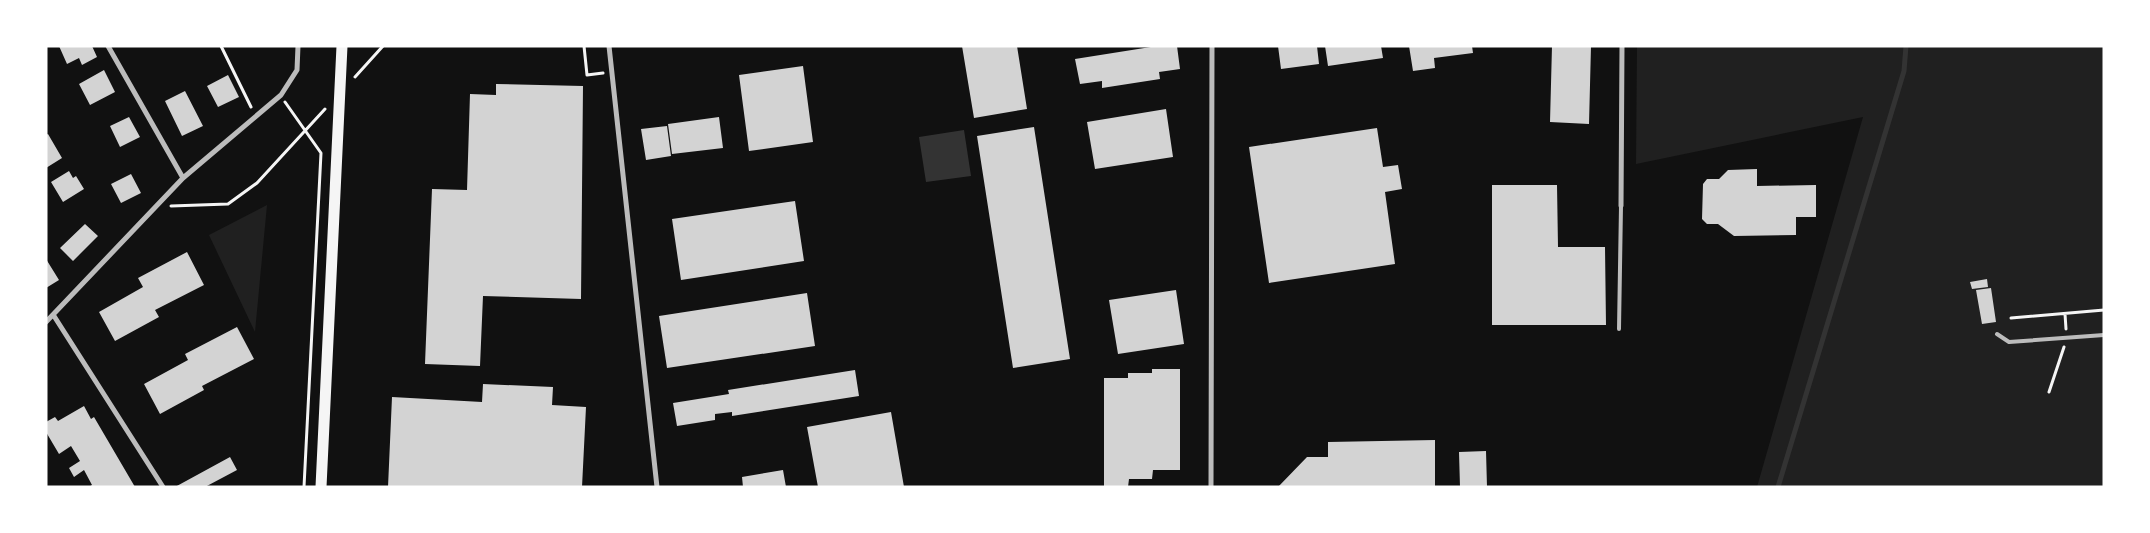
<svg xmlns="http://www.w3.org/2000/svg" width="2150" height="533" font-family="Mulish,sans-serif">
<rect width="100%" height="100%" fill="#111"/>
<path fill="#202020" d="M 1637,46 L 2104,46 L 2104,487 L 1757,487 L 1863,117 L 1636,164 Z
M 267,205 L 255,332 L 209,235 Z"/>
<path fill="#333" d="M 964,130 L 971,176 L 926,182 L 919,137 Z"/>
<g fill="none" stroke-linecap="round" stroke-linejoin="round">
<path stroke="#333" stroke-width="5" d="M 1778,487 L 1904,71 L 1906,46"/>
</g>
<path fill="#d3d3d3" d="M 59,46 L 92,46 L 97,57 L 82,65 L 79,58 L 67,64 Z
M 962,46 L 1017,46 L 1027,109 L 974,118 Z
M 1157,46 L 1177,46 L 1180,69 L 1159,72 L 1160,79 L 1102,88 L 1102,81 L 1080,84 L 1075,59 Z
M 1278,46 L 1317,46 L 1319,64 L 1281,69 Z
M 1325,46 L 1381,46 L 1383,58 L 1328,66 Z
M 1409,46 L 1472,46 L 1473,53 L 1434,58 L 1435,68 L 1413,71 Z
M 1552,46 L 1591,46 L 1589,124 L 1550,122 Z
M 803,66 L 813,142 L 749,151 L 739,75 Z
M 104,70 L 115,92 L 90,105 L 79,84 Z
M 228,75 L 239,97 L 218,107 L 207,86 Z
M 496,84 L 583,86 L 581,299 L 483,296 L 480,366 L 425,364 L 432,189 L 467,190 L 470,94 L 496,95 Z
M 185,91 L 203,126 L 182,136 L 165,101 Z
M 1166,109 L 1173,157 L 1095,169 L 1087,122 Z
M 129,117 L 140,137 L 120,147 L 110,126 Z
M 719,117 L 723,148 L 672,154 L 668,124 Z
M 667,126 L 671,156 L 646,160 L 641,129 Z
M 1034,127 L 1070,359 L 1013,368 L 977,136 Z
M 1377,128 L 1383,167 L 1398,165 L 1402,189 L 1385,192 L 1395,264 L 1269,283 L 1249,147 Z
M 48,134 L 62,158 L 46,168 L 46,135 Z
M 1757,169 L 1757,186 L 1816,185 L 1816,217 L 1796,217 L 1796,235 L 1734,236 L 1718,224 L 1707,224 L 1702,219 L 1703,184 L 1707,179 L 1719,179 L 1728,170 Z
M 69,171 L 73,178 L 76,176 L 84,189 L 63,202 L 51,182 Z
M 131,174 L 141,193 L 121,203 L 111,184 Z
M 1492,185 L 1557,185 L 1558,247 L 1605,247 L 1606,325 L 1492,325 Z
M 795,201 L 804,261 L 681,280 L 672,219 Z
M 85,224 L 98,236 L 73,261 L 60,248 Z
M 187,252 L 204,285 L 155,310 L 159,317 L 115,341 L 99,312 L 143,287 L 138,278 Z
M 46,259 L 59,280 L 46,288 Z
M 1987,279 L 1988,287 L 1972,289 L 1970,282 Z
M 1991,288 L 1996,322 L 1982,324 L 1976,290 Z
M 1176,290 L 1184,344 L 1118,354 L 1109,300 Z
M 807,293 L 815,346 L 667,368 L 659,316 Z
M 237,327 L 254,359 L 202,386 L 204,390 L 160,414 L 144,384 L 188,360 L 185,354 Z
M 1152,369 L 1180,369 L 1180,470 L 1153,470 L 1152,479 L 1129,479 L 1128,487 L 1104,487 L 1104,378 L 1128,378 L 1128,373 L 1152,373 Z
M 855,370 L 859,396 L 732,416 L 732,412 L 715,414 L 715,420 L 677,426 L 673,403 L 729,394 L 728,390 Z
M 483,384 L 553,387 L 552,405 L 586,407 L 582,487 L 388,487 L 392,397 L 482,402 Z
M 84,406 L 91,419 L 94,417 L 135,487 L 89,487 L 92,485 L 84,470 L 74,477 L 69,468 L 80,461 L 71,446 L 59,454 L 46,432 L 46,422 L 55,417 L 58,421 Z
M 891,412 L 904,487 L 818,487 L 807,427 Z
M 1435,440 L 1435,487 L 1278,487 L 1307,457 L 1328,457 L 1328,442 Z
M 1486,451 L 1487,487 L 1460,487 L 1459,452 Z
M 230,457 L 237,470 L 205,487 L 175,487 Z
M 783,470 L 786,487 L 743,487 L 742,477 Z"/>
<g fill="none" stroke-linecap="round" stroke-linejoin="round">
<path stroke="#f5f5f5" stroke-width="3" d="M 221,46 L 251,107
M 584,46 L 587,75 L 603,73
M 355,77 L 383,46
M 285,102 L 321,153 L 304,487
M 171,206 L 228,204 L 257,183 L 325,109
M 2065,314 L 2066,329
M 2011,318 L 2104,310
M 2049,392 L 2064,347"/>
<path stroke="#bcbcbc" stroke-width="4" d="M 1619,329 L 1621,206
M 1997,334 L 2009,342 L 2104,335"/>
<path stroke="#bcbcbc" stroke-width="5" d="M 108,46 L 183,178
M 609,46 L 657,487
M 1621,206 L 1622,46
M 54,316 L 163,487
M 46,322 L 183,178 L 281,95 L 297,70 L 298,46
M 1211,487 L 1212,46"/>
<path stroke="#f5f5f5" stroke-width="11" d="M 321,487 L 342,46"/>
</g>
<rect width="2150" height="533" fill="none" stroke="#ffffff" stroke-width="95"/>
</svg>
